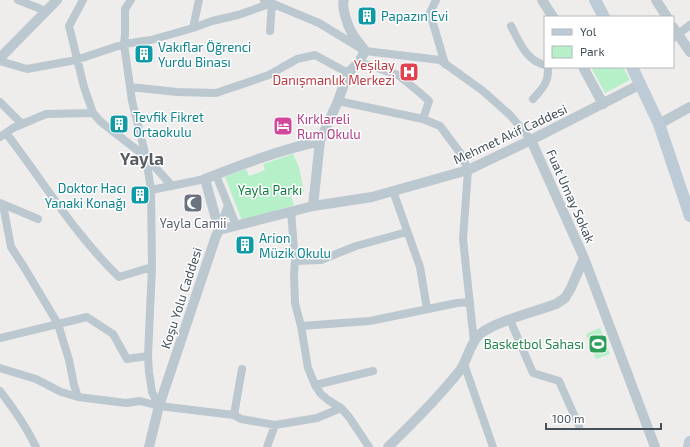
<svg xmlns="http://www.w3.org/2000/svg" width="690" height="447" font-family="'Exo 2',sans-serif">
<rect width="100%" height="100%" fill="#efecec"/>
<path fill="#b6f0c9" d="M 591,67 L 623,67 L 630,80 L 605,93 Z
M 293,154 L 299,167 L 304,192 L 291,196 L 294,205 L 242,221 L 225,177 L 246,169 L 249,176 L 265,170 L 263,164 Z
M 600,328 L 610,354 L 596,359 L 586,334 Z"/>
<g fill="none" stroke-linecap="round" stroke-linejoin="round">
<path stroke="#bbc8cf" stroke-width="8" d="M 18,0 L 46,11
M 83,0 L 69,26 L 84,87 L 93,113 L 101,122 L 146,157 L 172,186
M 131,0 L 125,9 L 125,34 L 124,44 L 132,101 L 146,157 L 151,190 L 152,267 L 148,356 L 149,372 L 152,392 L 159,406
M 264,0 L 319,23 L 365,51 L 440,60 L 483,91 L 510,115 L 531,140
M 436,0 L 430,13 L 445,64
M 511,26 C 519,41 526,61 545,65
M 193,28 L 199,0
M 270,31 L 272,3 L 270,0
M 673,38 L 690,25
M 0,61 L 27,69 L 76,60 L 124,44 L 151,40 L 193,28 L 212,21 L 238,15 L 272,3
M 359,62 L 398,75 L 419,92 L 429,101 L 423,119
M 130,87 L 177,92 L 216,93 L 269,75 L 297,59 L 315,55 L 348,73
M 533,99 C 543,88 549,82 548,67
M 338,101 L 423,119 L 440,126 L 461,154 L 468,170 L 463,239 L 474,342
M 0,102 L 22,124
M 6,133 C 43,181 75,235 119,277 L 152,267
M 0,137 L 13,128 L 46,114 L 93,113
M 216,175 L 236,225
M 151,190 L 205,179
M 393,191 L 420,267 L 427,309
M 0,203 L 38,219
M 3,205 L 11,247 L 24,267 L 58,324 L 69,360 L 74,385 L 78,397
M 291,211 L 295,261 L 294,275 L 295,303 L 301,326 L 308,368 L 315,385 L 321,394 L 328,400 L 341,408 L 349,417 L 369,447
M 219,230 L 228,205
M 295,261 L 321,260 L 356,246 L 407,232
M 510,320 L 533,373 L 559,381 L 579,426
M 301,326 L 370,321 L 457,303 L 470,302
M 0,338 L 87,317 L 113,334 L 127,359 L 148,356
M 464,364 L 493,447
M 0,368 L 36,379 L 61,392 L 78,397 L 126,403 L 140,401 L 159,406 L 234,415 L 241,419 L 275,425 L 317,418 L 341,408
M 315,385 L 373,371
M 0,391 C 14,409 26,426 36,447
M 234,415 L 242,369
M 267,447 L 275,425"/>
<path stroke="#bbc8cf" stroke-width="10" d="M 542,0 L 553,17
M 656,0 L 667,17
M 673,27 L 690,52
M 0,58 L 57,0
M 583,67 L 603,104
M 659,124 L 690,107
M 531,140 L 584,258 L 655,447
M 313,206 L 320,141 L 338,101 L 348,73 L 359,62 L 365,51 C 361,45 356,40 352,33 C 348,27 341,6 344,0
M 219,230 L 205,179 C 243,164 280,150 320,141
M 149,447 L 159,406 L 216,236 L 219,230 L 313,206 L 372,197 L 468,170 L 531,140 L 641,84
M 388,447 C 414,422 439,397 461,369 C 468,358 470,343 480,334 C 494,322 537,311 556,304 L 565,298 L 571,288 L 584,258"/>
<path stroke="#bdcbd7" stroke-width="12" d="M 595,0 L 604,17
M 632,67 L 659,124 L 690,216
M 689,447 L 690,442"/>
</g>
<defs>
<g id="building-square" transform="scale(1)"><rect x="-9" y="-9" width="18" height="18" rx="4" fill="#0f9aa8" stroke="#fff"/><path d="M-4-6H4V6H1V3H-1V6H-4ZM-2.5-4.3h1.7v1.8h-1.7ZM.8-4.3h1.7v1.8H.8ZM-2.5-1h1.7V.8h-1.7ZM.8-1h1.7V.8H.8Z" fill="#fff"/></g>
<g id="hospital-square" transform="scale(1)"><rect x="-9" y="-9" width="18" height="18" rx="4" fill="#e0444e" stroke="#fff"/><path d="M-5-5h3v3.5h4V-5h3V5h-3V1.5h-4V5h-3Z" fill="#fff"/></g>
<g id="hotel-square" transform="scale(1)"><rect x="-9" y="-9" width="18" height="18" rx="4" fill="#d1479c" stroke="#fff"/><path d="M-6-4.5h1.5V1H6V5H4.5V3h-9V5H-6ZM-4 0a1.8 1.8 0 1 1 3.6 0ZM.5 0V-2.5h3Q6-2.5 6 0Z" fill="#fff"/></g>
<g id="mosque-square" transform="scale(1)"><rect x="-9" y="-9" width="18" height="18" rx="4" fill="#6b7280" stroke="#fff"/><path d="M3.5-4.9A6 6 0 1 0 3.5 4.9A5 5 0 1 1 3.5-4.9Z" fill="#fff"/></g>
<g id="stadium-square" transform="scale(1)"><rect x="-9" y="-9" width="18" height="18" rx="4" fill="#2e9e5b" stroke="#fff"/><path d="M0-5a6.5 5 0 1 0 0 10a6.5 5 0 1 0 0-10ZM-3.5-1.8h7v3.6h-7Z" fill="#fff"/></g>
</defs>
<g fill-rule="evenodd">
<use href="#building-square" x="367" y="16"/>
<use href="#building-square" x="144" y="54"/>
<use href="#hospital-square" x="409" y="72"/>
<use href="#building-square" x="119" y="124"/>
<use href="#hotel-square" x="283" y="126"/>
<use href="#building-square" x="140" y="195"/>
<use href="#mosque-square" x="193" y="203"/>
<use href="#building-square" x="245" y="245"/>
<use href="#stadium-square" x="598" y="344"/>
</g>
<g text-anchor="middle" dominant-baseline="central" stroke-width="3" stroke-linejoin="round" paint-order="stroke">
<g font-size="13" fill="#0d838f" stroke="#fff" text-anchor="start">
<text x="381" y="16">Papazın Evi</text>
<text x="158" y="47">Vakıflar Öğrenci<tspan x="158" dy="15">Yurdu Binası</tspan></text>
<text x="133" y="117">Tevfik Fikret<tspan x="133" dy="15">Ortaokulu</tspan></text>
<text x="126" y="188" text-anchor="end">Doktor Hacı<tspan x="126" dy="15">Yanaki Konağı</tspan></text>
<text x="259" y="238">Arion<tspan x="259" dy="15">Müzik Okulu</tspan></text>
</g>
<g font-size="13" fill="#be3a42" stroke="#fff" text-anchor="end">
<text x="395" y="65">Yeşilay<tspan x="395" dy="15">Danışmanlık Merkezi</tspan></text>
</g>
<g font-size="13" fill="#b23c85" stroke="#fff" text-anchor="start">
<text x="297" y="119">Kırklareli<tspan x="297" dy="15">Rum Okulu</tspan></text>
</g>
<g font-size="13" fill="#43515a" stroke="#fff">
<text transform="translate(510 134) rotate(-25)">Mehmet Akif Caddesi</text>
<text transform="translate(571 196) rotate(66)">Fuat Umay Sokak</text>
<text transform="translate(181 298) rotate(-72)">Koşu Yolu Caddesi</text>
</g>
<g font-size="13" fill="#127e41" stroke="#fff">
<text x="270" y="190">Yayla Parkı</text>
</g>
<g font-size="13" fill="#5b616d" stroke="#fff">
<text x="193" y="223">Yayla Camii</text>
</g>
<g font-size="13" fill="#27864d" stroke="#fff" text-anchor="end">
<text x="584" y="344">Basketbol Sahası</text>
</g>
<g font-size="17" font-weight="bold" fill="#585d61" stroke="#fff">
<text x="142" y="158">Yayla</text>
</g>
</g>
<rect x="544" y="16" width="130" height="52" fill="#ffffff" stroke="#b4b9bd"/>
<rect x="552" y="29" width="20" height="6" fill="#bdcbd7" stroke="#b4b9bd"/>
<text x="580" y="36" font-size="12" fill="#43515a">Yol</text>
<rect x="552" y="46" width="20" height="12" fill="#b6f0c9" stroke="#b4b9bd"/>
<text x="580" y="56" font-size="12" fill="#43515a">Park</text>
<path d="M546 423v6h115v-6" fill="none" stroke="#43515a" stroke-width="2"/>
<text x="552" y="423" font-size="12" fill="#43515a" stroke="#ffffff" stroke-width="3" paint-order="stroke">100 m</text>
</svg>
